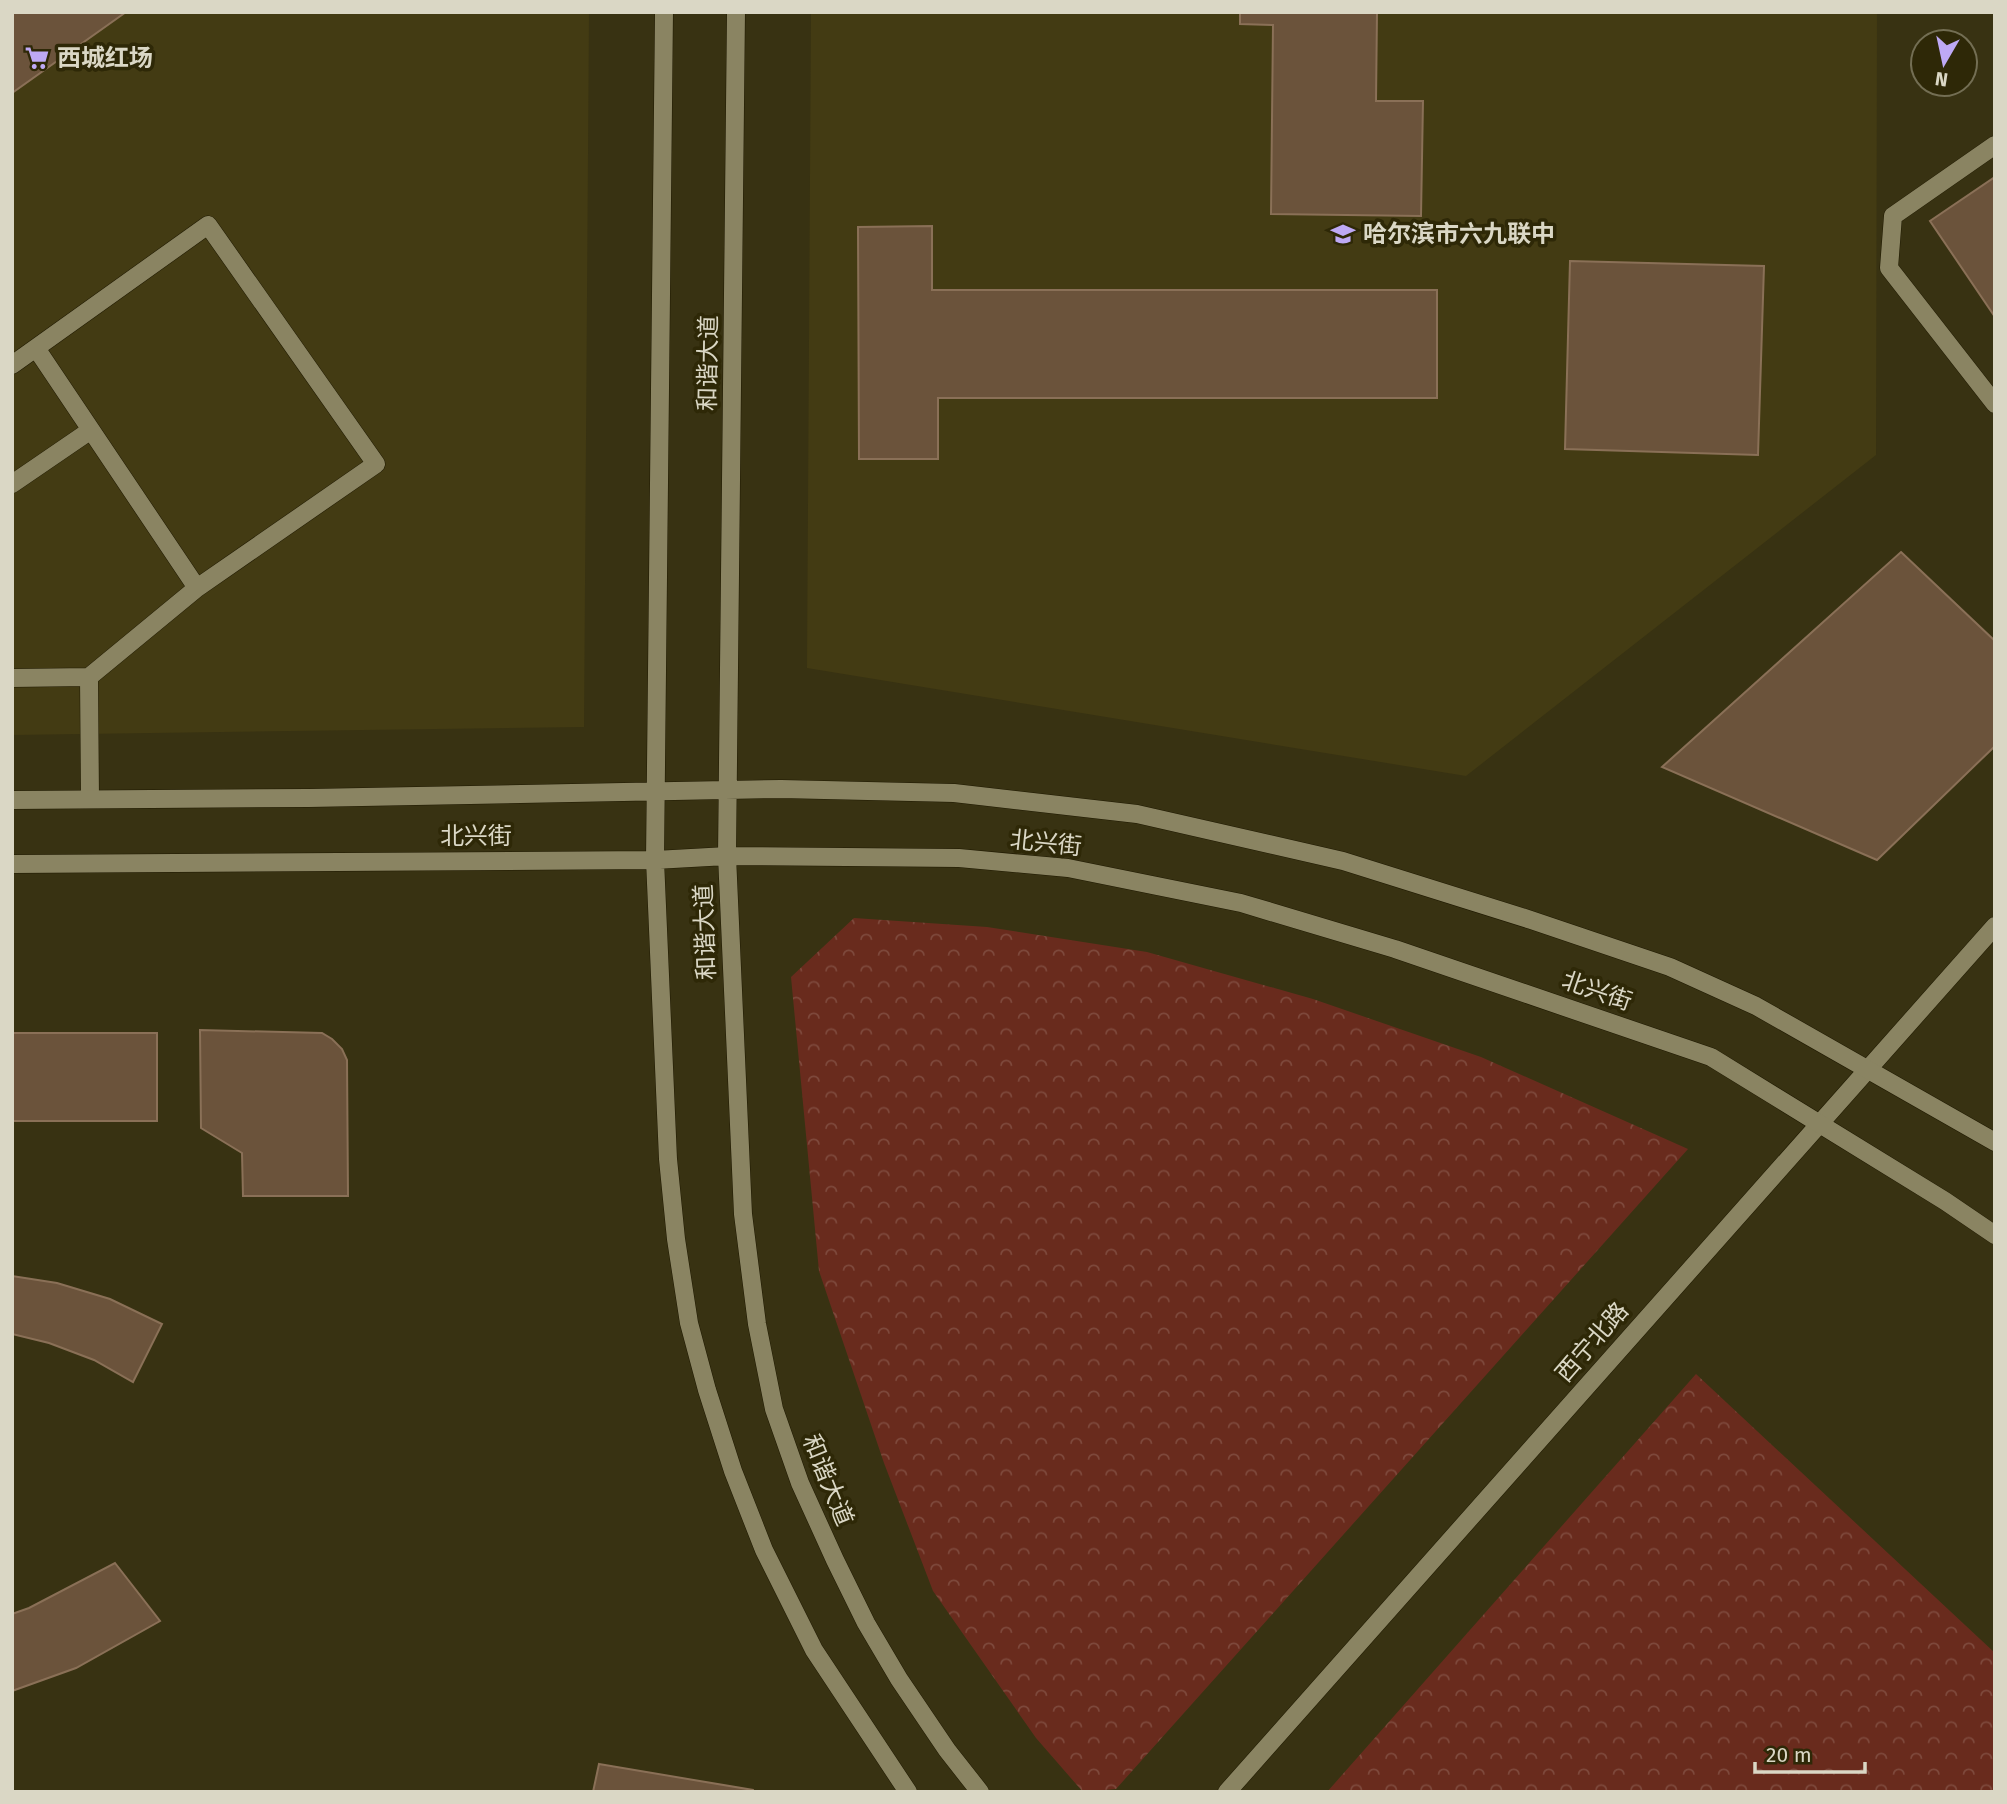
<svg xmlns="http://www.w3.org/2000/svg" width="2007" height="1804" font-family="'Fira Sans','Noto Sans SC',sans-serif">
<defs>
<pattern id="park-crowns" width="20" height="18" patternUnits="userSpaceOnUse" patternTransform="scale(1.75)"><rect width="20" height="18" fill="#692b1d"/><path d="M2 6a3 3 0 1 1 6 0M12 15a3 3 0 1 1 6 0" fill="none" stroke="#7e493c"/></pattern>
</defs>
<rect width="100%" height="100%" fill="#383212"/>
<path fill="#433b13" d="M 12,12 L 589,12 L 584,727 L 12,735 Z
M 811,12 L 1877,12 L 1876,455 L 1466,776 L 807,668 Z"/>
<path fill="url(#park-crowns)" d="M 854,918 L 987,927 L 1147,952 L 1313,999 L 1481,1057 L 1688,1149 L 1116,1789 L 1083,1792 L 1036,1738 L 933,1591 L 884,1463 L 819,1271 L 791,977 Z
M 1696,1374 L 1995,1653 L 1995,1792 L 1327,1792 Z"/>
<path fill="#6b533b" stroke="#8a7057" stroke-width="2" d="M 12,12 L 126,12 L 12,93 Z
M 1240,12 L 1377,12 L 1376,101 L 1423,101 L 1421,216 L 1271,214 L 1273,25 L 1240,24 Z
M 1995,177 L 1995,317 L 1930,221 Z
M 932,226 L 932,290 L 1437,290 L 1437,398 L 938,398 L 938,459 L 859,459 L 858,227 Z
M 1570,261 L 1764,266 L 1758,455 L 1565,449 Z
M 1901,552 L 1995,641 L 1995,746 L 1877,860 L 1662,767 Z
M 200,1030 L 322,1033 L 332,1039 L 342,1049 L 347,1060 L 348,1196 L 243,1196 L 242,1153 L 201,1128 Z
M 12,1033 L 157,1033 L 157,1121 L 12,1121 Z
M 12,1276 L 57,1283 L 110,1299 L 162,1324 L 133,1382 L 94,1360 L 49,1343 L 12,1334 Z
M 115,1563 L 160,1621 L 76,1668 L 12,1691 L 12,1614 L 29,1608 Z
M 599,1764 L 753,1790 L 754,1792 L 593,1792 Z"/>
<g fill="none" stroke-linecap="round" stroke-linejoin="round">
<g stroke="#1f1900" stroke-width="19">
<path id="service" d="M 36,348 L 91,430
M 12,365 L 208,225 L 376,464 L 197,588
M 12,484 L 91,430 L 197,588 L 89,677 L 90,799
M 12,678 L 89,677"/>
</g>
<g stroke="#1f1900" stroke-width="19">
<path id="minor" d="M 1995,145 L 1893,216 L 1889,268 L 1995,404"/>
</g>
<g stroke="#1f1900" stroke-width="19">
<path id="tertiary" d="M 1227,1792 L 1995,926"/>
</g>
<g stroke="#1f1900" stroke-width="19">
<path id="secondary" d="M 664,12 L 655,860 L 668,1159 L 676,1239 L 689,1323 L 707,1390 L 733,1471 L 764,1550 L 814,1650 L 908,1792
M 736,12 L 727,856 L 743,1214 L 757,1324 L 774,1409 L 800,1483 L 835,1560 L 866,1623 L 899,1679 L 947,1750 L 980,1792
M 12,800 L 309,798 L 781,789 L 954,793 L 1137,814 L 1343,861 L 1531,920 L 1670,967 L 1756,1006 L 1995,1142
M 12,864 L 655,860 L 727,856 L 959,858 L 1068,868 L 1241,903 L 1395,949 L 1711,1057 L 1945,1201 L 1995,1235"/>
</g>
<use href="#service" stroke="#8a8462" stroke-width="18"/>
<use href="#minor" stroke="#8a8462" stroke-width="18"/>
<use href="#tertiary" stroke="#8a8462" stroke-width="18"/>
<use href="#secondary" stroke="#8a8462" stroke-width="18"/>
</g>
<defs>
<g id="supermarket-bare" transform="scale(1.89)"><path d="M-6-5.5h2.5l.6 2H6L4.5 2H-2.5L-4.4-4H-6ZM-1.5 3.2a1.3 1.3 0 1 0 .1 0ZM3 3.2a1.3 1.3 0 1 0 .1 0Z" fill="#bea9f5" stroke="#2e2807" stroke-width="2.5" paint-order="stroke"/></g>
<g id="school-bare" transform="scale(1.89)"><path d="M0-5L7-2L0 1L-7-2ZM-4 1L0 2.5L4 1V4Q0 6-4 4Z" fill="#bea9f5" stroke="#2e2807" stroke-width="2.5" paint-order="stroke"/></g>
</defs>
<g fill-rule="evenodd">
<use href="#supermarket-bare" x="37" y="58"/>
<use href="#school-bare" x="1343" y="234"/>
</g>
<g text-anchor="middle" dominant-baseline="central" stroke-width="7" stroke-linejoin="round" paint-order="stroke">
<g font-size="24" font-weight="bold" fill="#dad7c5" stroke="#2e2807" text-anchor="start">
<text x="57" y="58">西城红场</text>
<text x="1363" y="234">哈尔滨市六九联中</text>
</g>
<g font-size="24" fill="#dad7c5" stroke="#2e2807">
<text transform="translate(708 363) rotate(-89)">和谐大道</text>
<text x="476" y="836">北兴街</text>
<text transform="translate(1046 843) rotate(6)">北兴街</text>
<text transform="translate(705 932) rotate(-92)">和谐大道</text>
<text transform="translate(1597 991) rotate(19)">北兴街</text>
<text transform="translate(1592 1342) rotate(-49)">西宁北路</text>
<text transform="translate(828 1480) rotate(68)">和谐大道</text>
</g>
</g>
<rect width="2007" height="1804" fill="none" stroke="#dad7c5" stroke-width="28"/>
<g transform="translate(1944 63) rotate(189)"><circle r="33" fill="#2e2807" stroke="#736e53" stroke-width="2"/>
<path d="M0-5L12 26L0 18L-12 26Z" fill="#bea9f5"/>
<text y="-10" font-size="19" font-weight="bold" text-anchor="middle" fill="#dad7c5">N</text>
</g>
<path d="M1755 1762v10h110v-10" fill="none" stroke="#dad7c5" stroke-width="3.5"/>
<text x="1766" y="1762" font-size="21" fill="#dad7c5" stroke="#2e2807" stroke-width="5" paint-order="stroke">20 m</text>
</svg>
